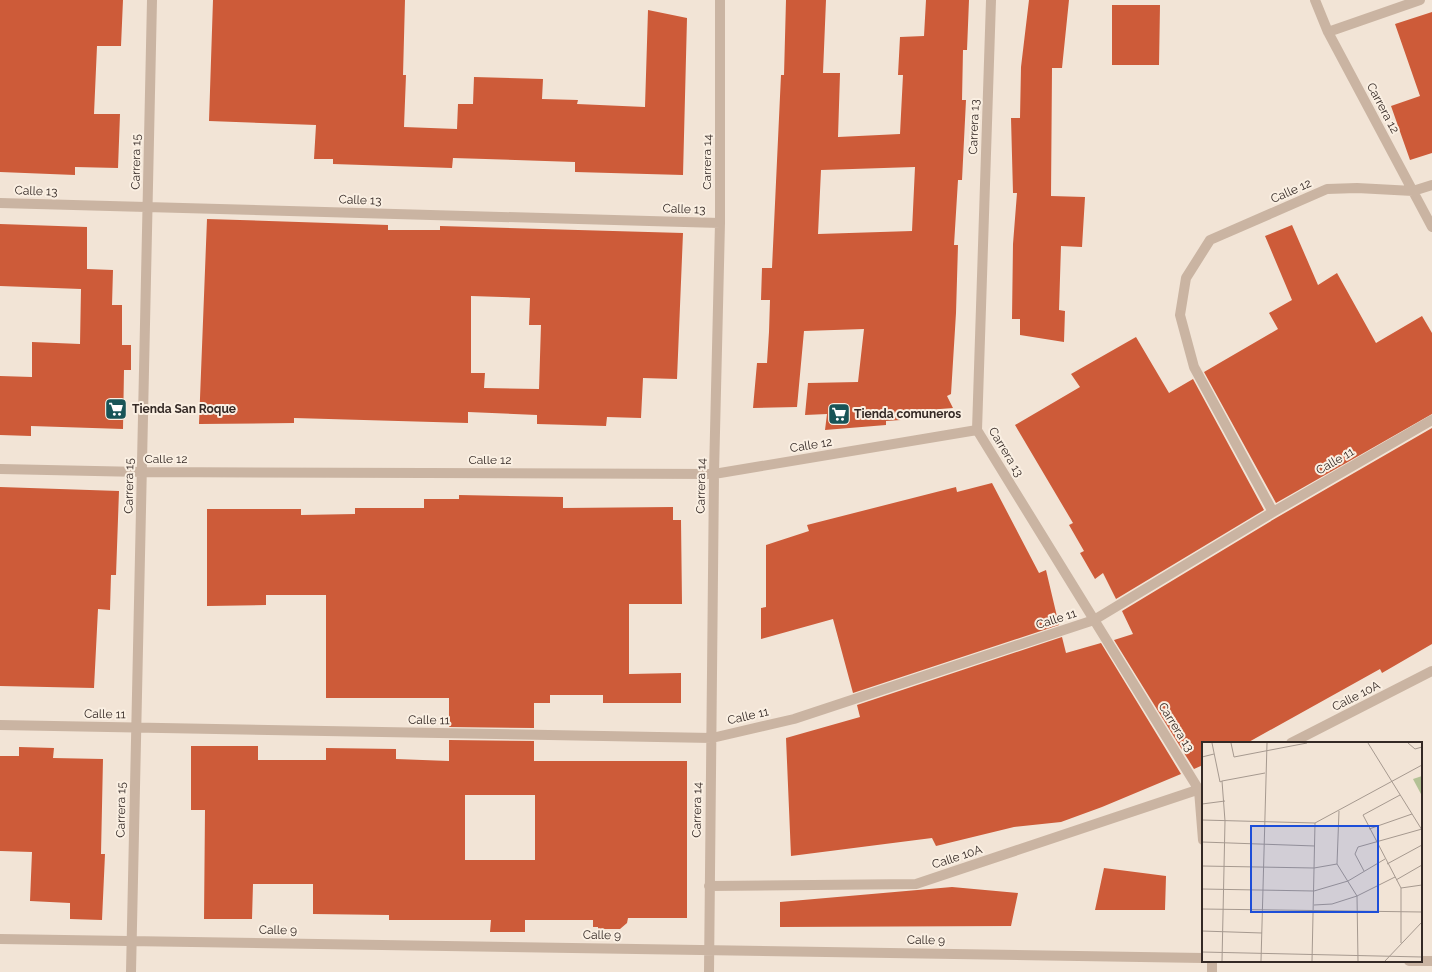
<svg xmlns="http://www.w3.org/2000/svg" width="1432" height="972" font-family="Raleway,sans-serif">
<rect width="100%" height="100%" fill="#f2e4d6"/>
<path fill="#cd5b39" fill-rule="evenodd" d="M 0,0 L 123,0 L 121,46 L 97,46 L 94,114 L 120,114 L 118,168 L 75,167 L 75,175 L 0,172 Z
M 213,0 L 405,0 L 403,75 L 406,75 L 404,127 L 457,129 L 458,104 L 473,104 L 474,77 L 543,79 L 542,99 L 578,100 L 577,104 L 645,107 L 648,10 L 687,18 L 683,175 L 575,172 L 575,162 L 453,158 L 452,168 L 333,164 L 333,159 L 314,159 L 316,125 L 209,121 Z
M 786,0 L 826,0 L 823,73 L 840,73 L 838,137 L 900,134 L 903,75 L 898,75 L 900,37 L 924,36 L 926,0 L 969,0 L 967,50 L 963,50 L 962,100 L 966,100 L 962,180 L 958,180 L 954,245 L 958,245 L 956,313 L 951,394 L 947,396 L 953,408 L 902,412 L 901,420 L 886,421 L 886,425 L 825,430 L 827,414 L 805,415 L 808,383 L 858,382 L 864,329 L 804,331 L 797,407 L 753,408 L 757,363 L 767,363 L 769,332 L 770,300 L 761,300 L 762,268 L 772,268 L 781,75 L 784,75 ZM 915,167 L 912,231 L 818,234 L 821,170 Z
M 1029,0 L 1069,0 L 1062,68 L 1052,68 L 1051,196 L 1085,197 L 1082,247 L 1061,246 L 1059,310 L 1065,311 L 1064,342 L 1020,335 L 1020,319 L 1012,319 L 1013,244 L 1017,193 L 1013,193 L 1011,118 L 1020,118 L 1021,67 Z
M 1112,5 L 1160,5 L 1159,65 L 1112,65 Z
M 1432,12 L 1432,153 L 1410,160 L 1391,106 L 1420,96 L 1395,24 Z
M 207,219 L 388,225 L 388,230 L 440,230 L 440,226 L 683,233 L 677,379 L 643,378 L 641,418 L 607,417 L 606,426 L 537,424 L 537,415 L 468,412 L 468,423 L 294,418 L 294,423 L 199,424 ZM 471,296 L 530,298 L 529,325 L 541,325 L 539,389 L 484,388 L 485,373 L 471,373 Z
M 0,224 L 87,227 L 87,269 L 113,270 L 112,305 L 122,305 L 122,345 L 131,345 L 131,370 L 124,370 L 123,429 L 31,426 L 31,436 L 0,435 L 0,376 L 32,377 L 32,342 L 80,344 L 81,289 L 0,286 Z
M 1292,225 L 1318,285 L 1337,273 L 1376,343 L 1422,316 L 1432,333 L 1432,414 L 1276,503 L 1204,372 L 1278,329 L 1269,313 L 1292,300 L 1265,236 Z
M 1136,337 L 1169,393 L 1193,379 L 1264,510 L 1116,599 L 1103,573 L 1095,579 L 1080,553 L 1084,551 L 1069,525 L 1073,523 L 1015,425 L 1080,387 L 1071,374 Z
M 1432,428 L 1432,644 L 1382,673 L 1380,669 L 1247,743 L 1203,743 L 1203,765 L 1194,769 L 1114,640 L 1133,634 L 1122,611 L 1276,518 Z
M 992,483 L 1039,573 L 1046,570 L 1059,625 L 853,693 L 833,619 L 761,639 L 761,608 L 766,607 L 766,545 L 809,531 L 807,525 L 956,487 L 957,492 Z
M 0,487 L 119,491 L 116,575 L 111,575 L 110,610 L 98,609 L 94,688 L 0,686 Z
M 459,495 L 563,497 L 563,508 L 673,507 L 673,520 L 681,520 L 682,604 L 629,604 L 629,674 L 681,673 L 681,703 L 603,703 L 603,695 L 550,695 L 550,703 L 534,703 L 534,728 L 449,727 L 449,698 L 326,698 L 326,595 L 266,595 L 266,605 L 207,606 L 207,509 L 301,509 L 301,515 L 355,514 L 355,508 L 424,508 L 424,499 L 459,499 Z
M 1062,637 L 1066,653 L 1101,643 L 1181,774 L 1102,807 L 1061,822 L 1014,827 L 936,846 L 932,838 L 791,856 L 786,738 L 860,717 L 857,705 Z
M 449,740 L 534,741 L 534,761 L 687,761 L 687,918 L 628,918 L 627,923 L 620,929 L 598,929 L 598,927 L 593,927 L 593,920 L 525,920 L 525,932 L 490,932 L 491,920 L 389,920 L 389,915 L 313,914 L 313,884 L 253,884 L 252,919 L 204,919 L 205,810 L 191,810 L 191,746 L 258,746 L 258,760 L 326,760 L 326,748 L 396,749 L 396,759 L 449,761 ZM 465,795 L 535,795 L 535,860 L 465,860 Z
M 19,747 L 54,748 L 53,758 L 103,759 L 101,854 L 105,854 L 102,920 L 70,919 L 70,903 L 30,901 L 32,852 L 0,851 L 0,756 L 19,756 Z
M 1104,868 L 1166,876 L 1165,910 L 1095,910 Z
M 952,887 L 1018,893 L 1011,926 L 780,927 L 780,902 Z"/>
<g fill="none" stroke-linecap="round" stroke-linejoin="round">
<path stroke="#cab4a2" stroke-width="10" d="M 991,0 L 977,430 L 1199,790 L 1203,840
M 1315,0 L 1328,32 L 1432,227
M 1328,32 L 1420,0
M 0,203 L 720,223
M 0,469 L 142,472 L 714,474 L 977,430
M 1273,512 L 1194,367 L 1180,315 L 1186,278 L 1210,240 L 1327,189 L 1357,188 L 1413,191 L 1432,185
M 0,725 L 712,738 L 794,719 L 1094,620 L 1273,512 L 1432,420
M 1291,743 L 1432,671
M 709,886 L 916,884 L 1203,788
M 0,939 L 1203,958
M 1409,961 L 1432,961
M 131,972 L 152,0
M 709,972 L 714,474 L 720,223 L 720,0
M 1212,972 L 1212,961"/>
</g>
<defs>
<g id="supermarket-square" transform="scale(1.15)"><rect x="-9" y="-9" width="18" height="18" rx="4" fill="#185457" stroke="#faefe2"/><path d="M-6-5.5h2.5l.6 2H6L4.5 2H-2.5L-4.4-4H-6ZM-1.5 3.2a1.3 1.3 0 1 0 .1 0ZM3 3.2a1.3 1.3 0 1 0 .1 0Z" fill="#fff"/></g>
</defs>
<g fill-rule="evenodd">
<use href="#supermarket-square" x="116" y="409"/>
<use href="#supermarket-square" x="839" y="414"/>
</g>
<g text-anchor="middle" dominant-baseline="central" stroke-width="4" stroke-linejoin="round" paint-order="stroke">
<g font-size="12" fill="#342925" stroke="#faefe2">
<text transform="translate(1383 108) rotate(62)">Carrera 12</text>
<text transform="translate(974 127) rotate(-88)">Carrera 13</text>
<text transform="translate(136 162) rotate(-89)">Carrera 15</text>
<text transform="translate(707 162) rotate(-90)">Carrera 14</text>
<text transform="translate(36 191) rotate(2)">Calle 13</text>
<text transform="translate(1291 191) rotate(-24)">Calle 12</text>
<text transform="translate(360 200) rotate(2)">Calle 13</text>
<text transform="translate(684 209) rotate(2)">Calle 13</text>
<text transform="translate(811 445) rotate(-9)">Calle 12</text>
<text transform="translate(1006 452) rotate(59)">Carrera 13</text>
<text x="166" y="459">Calle 12</text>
<text x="490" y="460">Calle 12</text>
<text transform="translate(1335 461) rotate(-30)">Calle 11</text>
<text transform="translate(129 486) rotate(-89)">Carrera 15</text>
<text transform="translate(701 486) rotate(-89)">Carrera 14</text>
<text transform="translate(1056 619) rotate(-18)">Calle 11</text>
<text transform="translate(1356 696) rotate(-27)">Calle 10A</text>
<text transform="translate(105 714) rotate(1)">Calle 11</text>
<text transform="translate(748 716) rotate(-13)">Calle 11</text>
<text transform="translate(429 720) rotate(1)">Calle 11</text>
<text transform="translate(1176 727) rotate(58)">Carrera 13</text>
<text transform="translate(121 810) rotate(-89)">Carrera 15</text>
<text transform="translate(697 810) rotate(-89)">Carrera 14</text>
<text transform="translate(957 857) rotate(-18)">Calle 10A</text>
<text transform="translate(278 930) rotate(1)">Calle 9</text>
<text transform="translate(602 935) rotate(1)">Calle 9</text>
<text transform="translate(926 940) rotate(1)">Calle 9</text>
</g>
<g font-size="12" font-weight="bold" fill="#342925" stroke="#faefe2" text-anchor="start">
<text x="132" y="409">Tienda San Roque</text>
<text x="854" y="414">Tienda comuneros</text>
</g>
</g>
<g transform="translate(1202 742)">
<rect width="220" height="220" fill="#f2e4d6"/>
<path d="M 220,34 L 220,54 L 211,37 Z" fill="#b3c195"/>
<path fill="none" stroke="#a6998f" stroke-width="1" d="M 10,1 L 18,40 L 20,39M 29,1 L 32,15 L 105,1M 166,1 L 220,88M 206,1 L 213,7 L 220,5M 0,15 L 12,12M 20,39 L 63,31M 198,53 L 161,73 L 199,146 L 199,201M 0,62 L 23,59M 137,69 L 135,122 L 155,154 L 156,219M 0,78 L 113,81 L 220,23M 167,87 L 210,72M 0,100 L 113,104M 185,122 L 220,103M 0,124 L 112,126 L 135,122M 162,129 L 153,112 L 156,105 L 220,87M 194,138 L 220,123M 199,146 L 220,143M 0,147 L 112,149 L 146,139 L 183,117M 112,163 L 130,162 L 155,154 L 193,135M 0,167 L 220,170M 0,189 L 60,191M 0,210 L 220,215M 20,219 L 23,79 L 20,39M 59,219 L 65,1M 110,219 L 113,81M 183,219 L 220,180"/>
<path fill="#1d4ed8" fill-opacity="0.15" stroke="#1d4ed8" stroke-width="2" d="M 49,84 L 176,84 L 176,170 L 49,170 Z"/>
<rect width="220" height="220" fill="none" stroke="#342925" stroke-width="2"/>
</g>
</svg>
